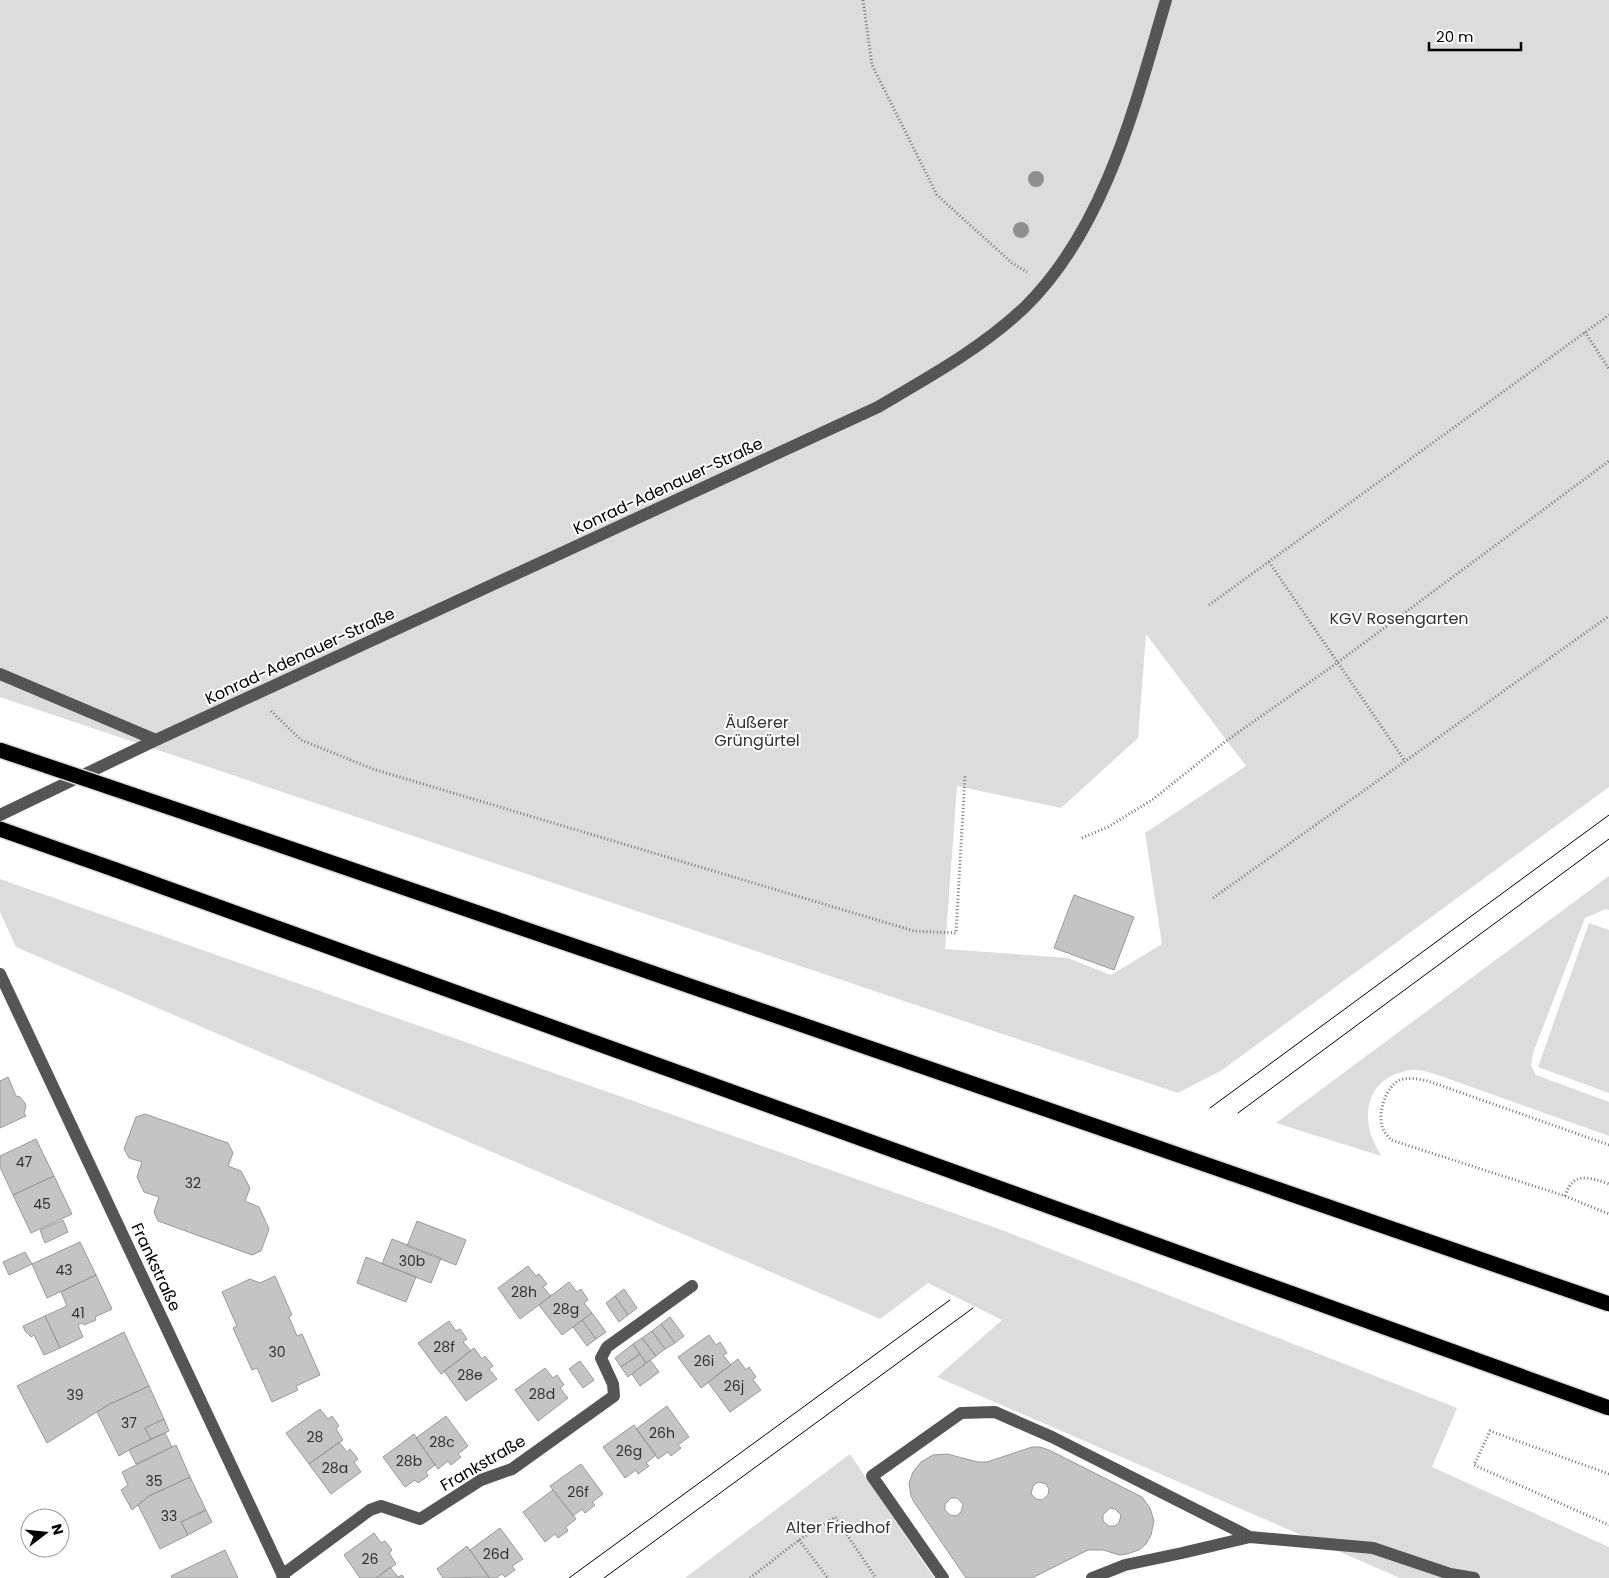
<svg xmlns="http://www.w3.org/2000/svg" width="1609" height="1578" font-family="Poppins,sans-serif">
<rect width="100%" height="100%" fill="#fff"/>
<path fill="#dcdcdc" fill-rule="evenodd" d="M 0,0 L 1609,0 L 1609,787 L 1222,1070 L 1178,1093 L 0,697 ZM 1146,634 L 1246,766 L 1145,833 L 1162,944 L 1111,975 L 1068,958 L 945,949 L 957,786 L 1061,808 L 1138,738 Z
M 1609,876 L 1609,910 L 1606,909 L 1585,918 L 1533,1053 L 1531,1066 L 1536,1075 L 1609,1102 L 1609,1136 L 1435,1074 C 1428,1072 1419,1069 1412,1070 C 1376,1074 1361,1102 1371,1135 C 1373,1142 1378,1149 1381,1156 L 1276,1123 Z
M 0,879 L 1002,1230 L 1457,1408 L 1432,1467 L 1609,1547 L 1609,1578 L 1400,1578 L 937,1377 L 1002,1320 L 928,1283 L 880,1319 L 16,947 L 0,912 Z
M 1589,923 L 1609,930 L 1609,1093 L 1538,1067 Z
M 850,1454 L 934,1578 L 685,1578 Z"/>
<path fill="#c4c4c4" stroke="#999" fill-rule="evenodd" d="M 1074,895 L 1134,917 L 1114,970 L 1054,948 Z
M 8,1077 L 16,1096 L 20,1097 L 25,1103 L 26,1106 L 24,1113 L 26,1116 L 0,1128 L 0,1081 Z
M 145,1114 L 228,1143 L 233,1153 L 228,1166 L 241,1171 L 250,1188 L 245,1201 L 259,1207 L 269,1229 L 261,1251 L 252,1255 L 158,1221 L 154,1212 L 159,1197 L 144,1192 L 137,1177 L 142,1162 L 129,1158 L 124,1149 L 136,1117 Z
M 36,1139 L 54,1176 L 13,1195 L 0,1167 L 0,1156 Z
M 54,1176 L 72,1214 L 31,1233 L 13,1195 Z
M 63,1220 L 68,1232 L 45,1243 L 40,1230 Z
M 417,1221 L 466,1240 L 456,1265 L 407,1246 Z
M 392,1239 L 441,1258 L 431,1283 L 382,1264 Z
M 80,1242 L 96,1275 L 47,1298 L 32,1264 Z
M 25,1252 L 32,1264 L 9,1275 L 3,1262 Z
M 366,1257 L 416,1277 L 406,1302 L 357,1283 Z
M 528,1266 L 536,1276 L 539,1274 L 547,1284 L 543,1287 L 551,1296 L 520,1319 L 498,1288 Z
M 96,1275 L 112,1309 L 95,1317 L 96,1320 L 84,1325 L 82,1323 L 78,1325 L 83,1337 L 60,1348 L 45,1316 L 67,1306 L 61,1292 Z
M 275,1276 L 292,1315 L 289,1317 L 297,1336 L 302,1334 L 320,1375 L 296,1386 L 298,1390 L 272,1402 L 257,1368 L 252,1370 L 233,1328 L 237,1326 L 222,1292 L 250,1279 L 260,1283 Z
M 569,1282 L 577,1292 L 581,1289 L 588,1300 L 584,1303 L 592,1313 L 562,1335 L 539,1305 Z
M 624,1289 L 637,1308 L 628,1315 L 615,1296 Z
M 615,1296 L 628,1315 L 619,1322 L 606,1303 Z
M 592,1313 L 606,1332 L 596,1339 L 582,1320 Z
M 45,1316 L 60,1348 L 44,1355 L 34,1335 L 31,1337 L 25,1331 L 23,1326 Z
M 670,1317 L 684,1336 L 675,1343 L 661,1324 Z
M 582,1320 L 596,1339 L 587,1346 L 573,1327 Z
M 449,1321 L 456,1331 L 460,1329 L 467,1339 L 463,1342 L 471,1351 L 441,1374 L 418,1343 Z
M 661,1324 L 675,1343 L 665,1349 L 652,1331 Z
M 652,1331 L 665,1349 L 656,1356 L 642,1338 Z
M 124,1332 L 149,1386 L 108,1405 L 47,1443 L 17,1386 Z
M 709,1335 L 716,1345 L 720,1342 L 727,1353 L 723,1355 L 731,1365 L 701,1388 L 678,1357 Z
M 642,1338 L 656,1356 L 646,1363 L 633,1344 Z
M 633,1344 L 640,1354 L 621,1367 L 615,1358 Z
M 474,1348 L 482,1359 L 485,1356 L 493,1366 L 489,1369 L 497,1379 L 466,1401 L 444,1371 Z
M 640,1354 L 646,1363 L 628,1377 L 621,1367 Z
M 738,1359 L 746,1370 L 749,1367 L 756,1377 L 753,1380 L 761,1390 L 730,1412 L 708,1382 Z
M 650,1360 L 659,1372 L 640,1386 L 632,1374 Z
M 580,1361 L 594,1380 L 583,1388 L 569,1369 Z
M 545,1368 L 553,1378 L 557,1375 L 564,1385 L 560,1388 L 568,1398 L 538,1421 L 515,1390 Z
M 149,1386 L 164,1419 L 145,1428 L 151,1439 L 129,1450 L 119,1456 L 97,1412 L 108,1405 Z
M 667,1406 L 689,1437 L 678,1445 L 681,1448 L 671,1456 L 668,1452 L 658,1459 L 636,1429 Z
M 320,1409 L 328,1419 L 332,1416 L 339,1426 L 336,1429 L 343,1440 L 309,1464 L 286,1433 Z
M 446,1416 L 468,1446 L 458,1454 L 461,1457 L 451,1465 L 448,1461 L 438,1469 L 416,1438 Z
M 164,1419 L 169,1431 L 151,1439 L 145,1428 Z
M 634,1425 L 656,1455 L 646,1463 L 649,1466 L 638,1474 L 636,1470 L 625,1478 L 603,1447 Z
M 165,1433 L 172,1447 L 136,1464 L 129,1450 Z
M 414,1434 L 435,1465 L 426,1472 L 428,1476 L 418,1483 L 415,1480 L 405,1487 L 383,1457 Z
M 339,1442 L 347,1452 L 350,1449 L 358,1459 L 354,1462 L 361,1472 L 331,1494 L 309,1464 Z
M 176,1445 L 190,1477 L 149,1496 L 132,1510 L 121,1490 L 128,1485 L 122,1472 Z
M 1032,1447 L 1040,1447 L 1049,1450 L 1142,1497 L 1150,1508 L 1154,1521 L 1151,1535 L 1146,1544 L 1139,1550 L 1127,1554 L 1120,1555 L 1103,1550 L 1088,1550 L 1032,1578 L 966,1578 L 914,1502 L 911,1496 L 909,1483 L 913,1472 L 921,1462 L 933,1455 L 947,1454 L 978,1462 L 987,1462 ZM 1038,1482 L 1046,1484 L 1049,1489 L 1048,1495 L 1042,1500 L 1036,1499 L 1031,1494 L 1033,1486 ZM 951,1498 L 957,1498 L 963,1504 L 961,1512 L 956,1516 L 950,1515 L 945,1510 L 945,1504 ZM 1110,1508 L 1115,1509 L 1121,1515 L 1119,1523 L 1115,1526 L 1109,1526 L 1103,1521 L 1103,1515 Z
M 581,1464 L 603,1494 L 592,1502 L 595,1505 L 585,1513 L 582,1509 L 573,1516 L 550,1486 Z
M 190,1477 L 206,1510 L 181,1522 L 188,1535 L 160,1549 L 138,1505 L 149,1496 Z
M 553,1490 L 576,1519 L 566,1527 L 568,1531 L 558,1538 L 555,1534 L 545,1542 L 523,1512 Z
M 206,1510 L 212,1522 L 188,1535 L 181,1522 Z
M 500,1528 L 523,1559 L 512,1566 L 515,1570 L 505,1577 L 502,1574 L 496,1578 L 489,1578 L 470,1550 Z
M 374,1533 L 381,1543 L 385,1541 L 392,1550 L 389,1553 L 396,1564 L 376,1578 L 360,1578 L 344,1555 Z
M 467,1546 L 489,1577 L 443,1578 L 437,1569 Z
M 225,1550 L 238,1578 L 172,1578 L 171,1576 Z
M 390,1567 L 398,1577 L 402,1575 L 404,1578 L 376,1578 Z"/>
<g fill="none" stroke-linecap="round" stroke-linejoin="round">
<g stroke="#dbdbdb" stroke-width="18">
<path id="highway" d="M 201,818 L 612,959
M 0,829 L 116,870"/>
</g>
<path stroke="#777" stroke-width="3" stroke-dasharray="1 2.5" stroke-linecap="butt" d="M 863,0 L 872,65 L 937,195 L 1012,263 L 1027,272
M 1585,332 L 1609,369
M 1269,562 L 1405,761
M 1209,605 L 1609,315
M 271,711 L 301,740 L 373,769 L 914,931 L 956,933 L 965,776
M 1082,838 L 1108,827 L 1152,800 L 1226,741 L 1337,663 L 1609,461
M 1213,898 L 1609,616
M 1609,1145 L 1428,1081 C 1419,1079 1409,1077 1400,1080 C 1386,1086 1378,1112 1382,1126 C 1383,1131 1388,1136 1391,1140 L 1565,1196 L 1609,1214
M 1565,1196 C 1573,1171 1589,1177 1609,1184
M 1609,1474 L 1490,1431 L 1474,1465 L 1609,1525
M 799,1540 L 828,1578
M 750,1578 L 799,1540 L 835,1517 L 876,1578"/>
<path stroke="#555" stroke-width="12" d="M 0,674 L 156,740
M 0,815 L 156,740 L 878,407 C 929,377 982,348 1025,307 C 1106,227 1135,105 1166,0
M 0,974 L 284,1578
M 282,1575 L 370,1510 L 381,1506 L 420,1519 L 481,1480 L 512,1469 L 614,1396 L 613,1384 L 601,1358 L 607,1347 L 692,1286
M 943,1578 L 872,1476 L 961,1413 L 995,1412 L 1052,1437 L 1250,1537
M 1092,1578 L 1125,1565 L 1182,1553 L 1250,1537 L 1373,1548 L 1450,1574 L 1474,1578"/>
<use href="#highway" stroke="#000" stroke-width="15"/>
<path stroke="#000" stroke-width="1" d="M 1210,1108 L 1609,815
M 1238,1113 L 1609,839
M 569,1578 L 950,1300
M 604,1578 L 973,1308"/>
<g stroke="#dbdbdb" stroke-width="18" stroke-linecap="butt">
<path id="highway-bridge" d="M 0,750 L 201,818
M 116,870 L 1609,1408
M 612,959 L 1609,1304"/>
</g>
<use href="#highway-bridge" stroke="#000" stroke-width="15"/>
</g>
<g fill="#8f8f8f">
<circle cx="1036" cy="179" r="8"/>
<circle cx="1021" cy="230" r="8"/>
</g>
<g text-anchor="middle" dominant-baseline="central" stroke-width="4" stroke-linejoin="round" paint-order="stroke">
<g font-size="14" fill="#313131">
<text x="24" y="1162">47</text>
<text x="193" y="1183">32</text>
<text x="42" y="1204">45</text>
<text x="412" y="1261">30b</text>
<text x="64" y="1270">43</text>
<text x="524" y="1292">28h</text>
<text x="566" y="1309">28g</text>
<text x="78" y="1313">41</text>
<text x="444" y="1347">28f</text>
<text x="277" y="1352">30</text>
<text x="704" y="1361">26i</text>
<text x="470" y="1375">28e</text>
<text x="734" y="1386">26j</text>
<text x="542" y="1394">28d</text>
<text x="75" y="1395">39</text>
<text x="129" y="1423">37</text>
<text x="662" y="1433">26h</text>
<text x="315" y="1437">28</text>
<text x="442" y="1442">28c</text>
<text x="629" y="1451">26g</text>
<text x="409" y="1461">28b</text>
<text x="335" y="1468">28a</text>
<text x="154" y="1481">35</text>
<text x="578" y="1492">26f</text>
<text x="169" y="1516">33</text>
<text x="496" y="1554">26d</text>
<text x="370" y="1559">26</text>
</g>
<g font-size="16" fill="#000" stroke="#fff">
<text transform="translate(668 486) rotate(-25)">Konrad-Adenauer-Straße</text>
<text transform="translate(300 656) rotate(-25)">Konrad-Adenauer-Straße</text>
<text transform="translate(156 1267) rotate(65)">Frankstraße</text>
<text transform="translate(483 1463) rotate(-30)">Frankstraße</text>
</g>
<g font-size="16" fill="#333" stroke="#fff">
<text x="1399" y="618">KGV Rosengarten</text>
<text x="757" y="722">Äußerer<tspan x="757" dy="18">Grüngürtel</tspan></text>
<text x="838" y="1527">Alter Friedhof</text>
</g>
</g>
<g transform="translate(45 1533) rotate(74)"><circle r="24" fill="#ffffff" stroke="#999999"/>
<path d="M0-4L9 19L0 12L-9 19Z" fill="#000000"/>
<text y="-8" font-size="14" font-weight="bold" text-anchor="middle" fill="#000000">N</text>
</g>
<path d="M1429 42v8h92v-8" fill="none" stroke="#000000" stroke-width="2.5"/>
<text x="1436" y="42" font-size="15" fill="#000000" stroke="#ffffff" stroke-width="4" paint-order="stroke">20 m</text>
</svg>
